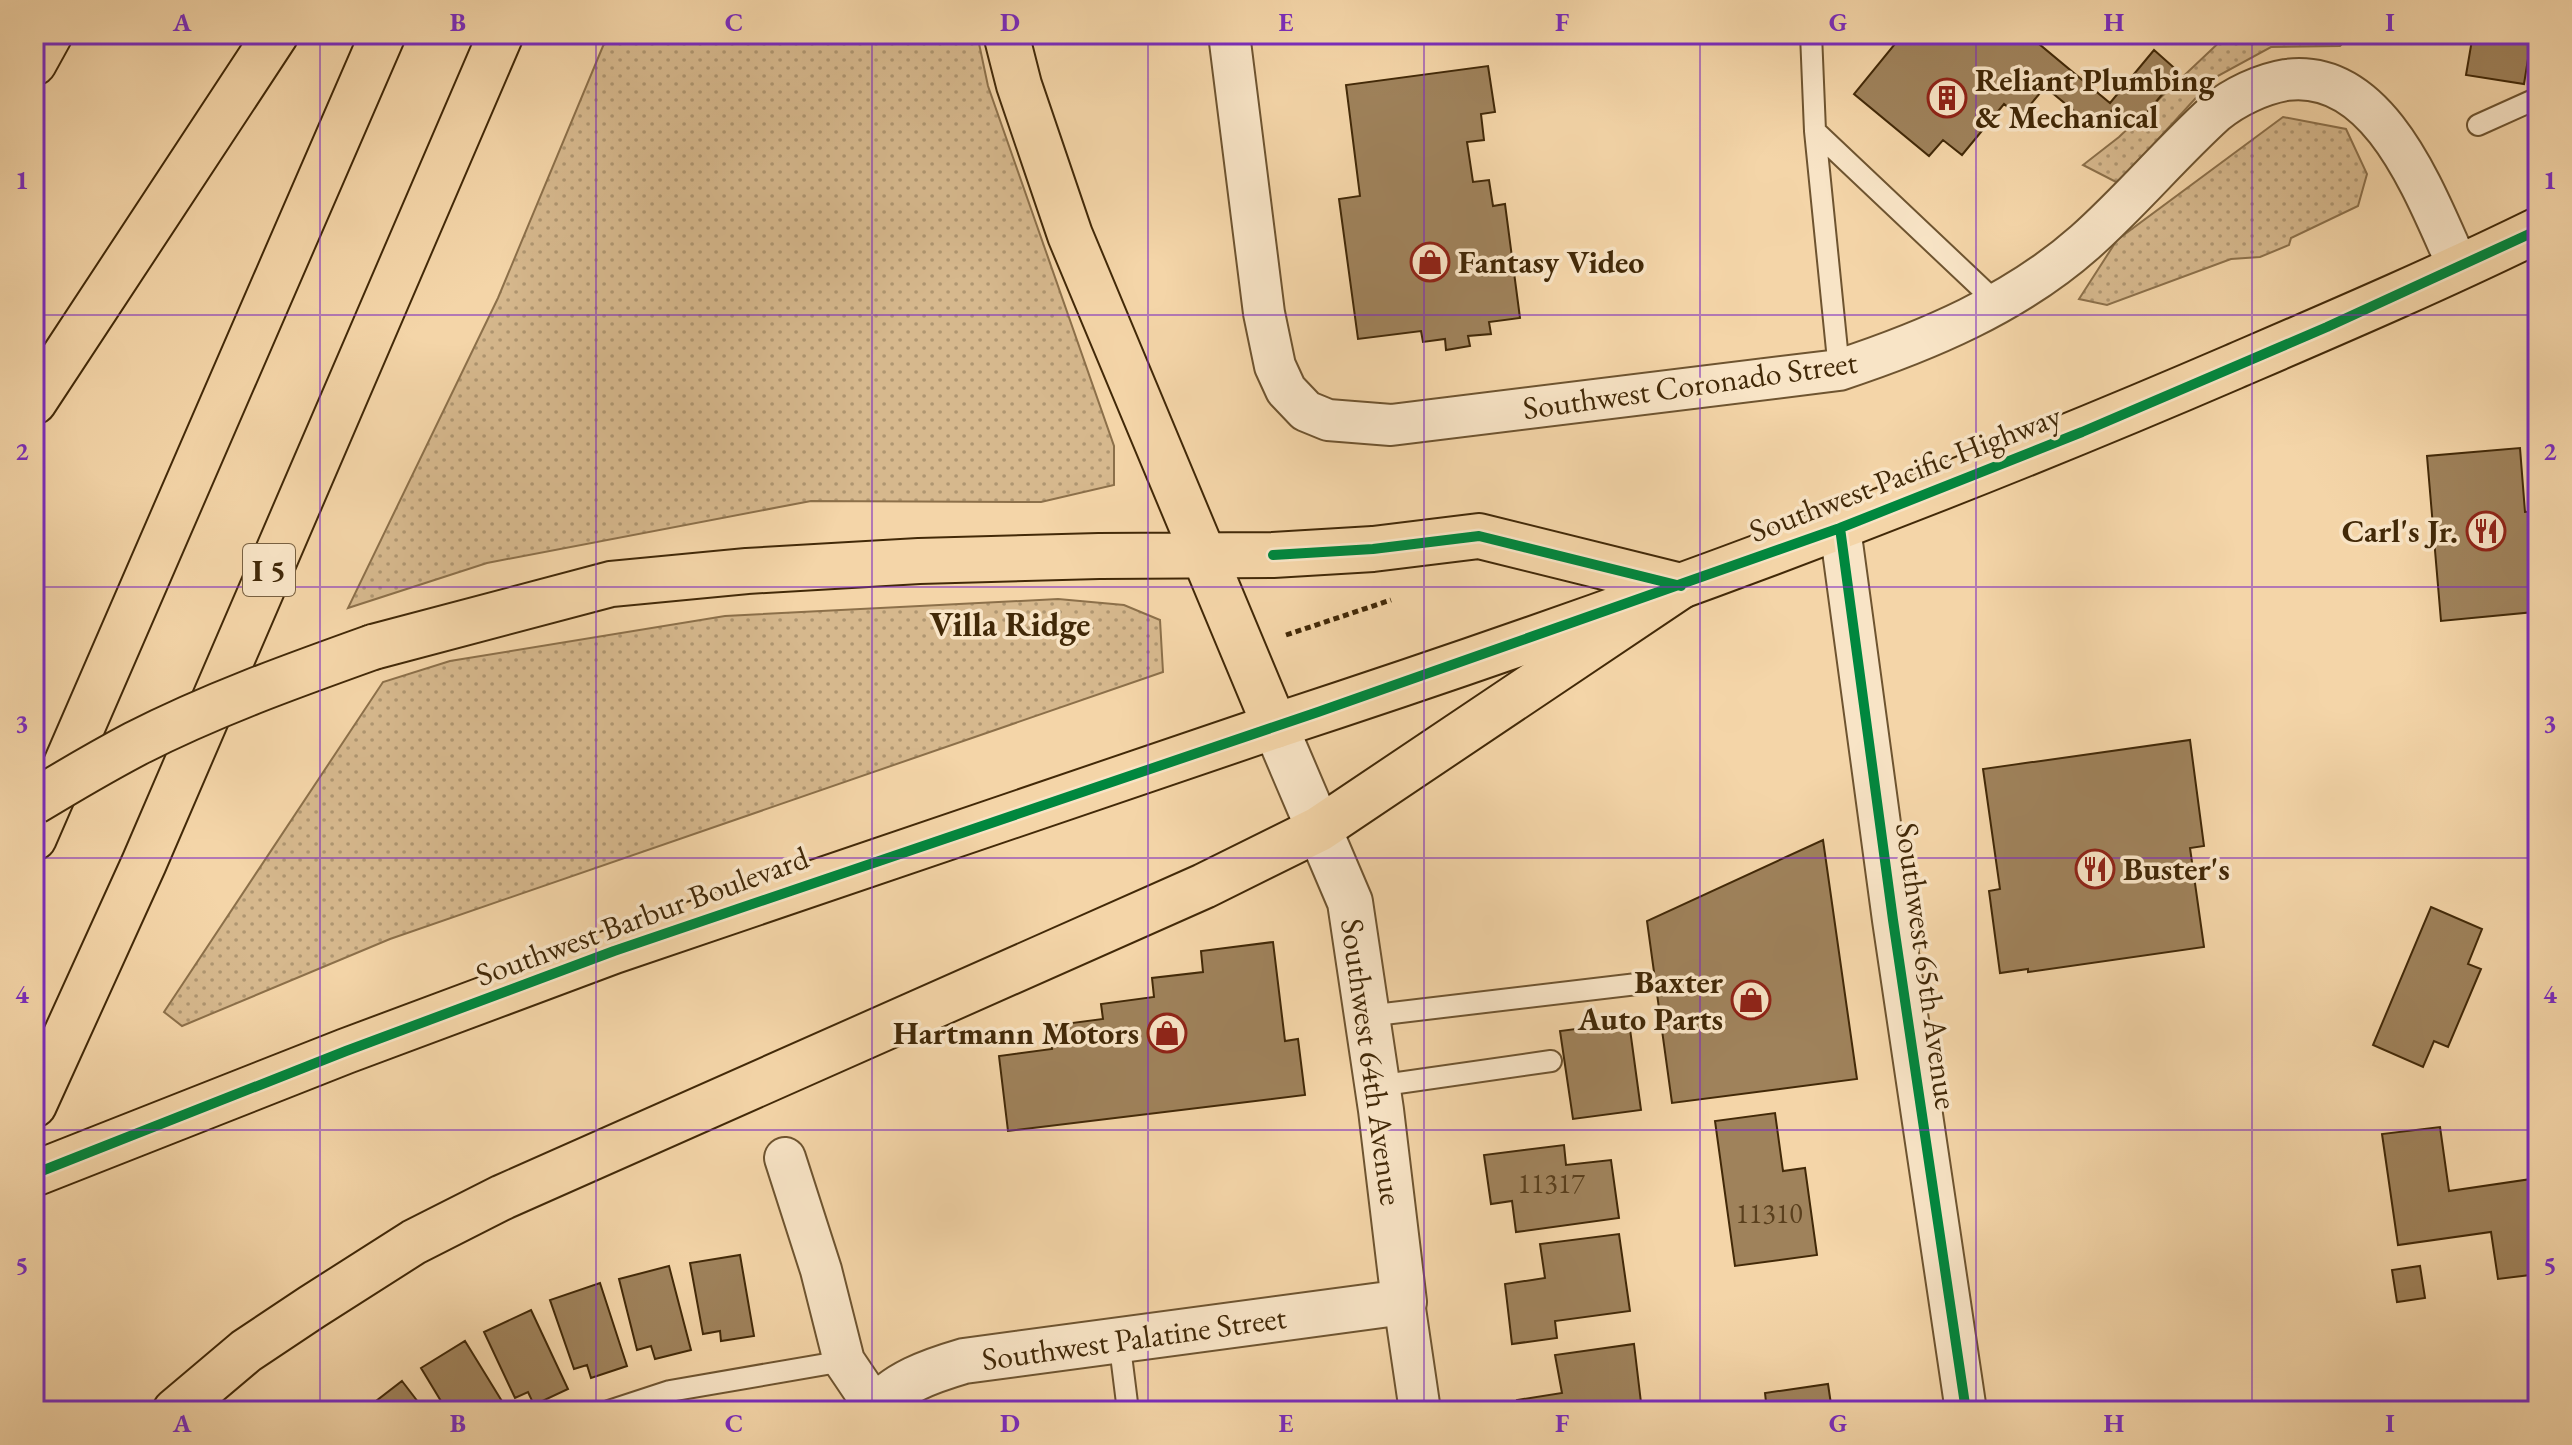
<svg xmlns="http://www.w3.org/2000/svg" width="2572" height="1445" font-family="'EB Garamond',serif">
<defs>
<pattern id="grass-dots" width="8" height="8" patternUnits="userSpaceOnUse" patternTransform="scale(2)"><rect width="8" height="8" fill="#d6b88d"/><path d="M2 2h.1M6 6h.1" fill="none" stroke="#af9671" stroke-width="1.8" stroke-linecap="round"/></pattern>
</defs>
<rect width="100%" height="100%" fill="#f4d5a8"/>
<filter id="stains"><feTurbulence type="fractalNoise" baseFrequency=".0025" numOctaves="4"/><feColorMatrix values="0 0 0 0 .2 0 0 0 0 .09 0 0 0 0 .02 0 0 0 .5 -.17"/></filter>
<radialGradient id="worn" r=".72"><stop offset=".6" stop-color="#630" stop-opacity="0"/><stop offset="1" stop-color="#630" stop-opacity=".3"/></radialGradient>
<path fill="url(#grass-dots)" stroke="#8c704a" stroke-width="2" d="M 608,34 L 977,34 L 988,86 L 1114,446 L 1114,485 L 1041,502 L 811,501 L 487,563 L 348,608 L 498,298 Z
M 2228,34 L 2352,34 L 2340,46 L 2271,47 L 2214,78 L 2118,183 L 2083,165 L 2119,137 Z
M 2283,117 L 2346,129 L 2367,174 L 2358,206 L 2291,238 L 2289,245 L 2260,257 L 2231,259 L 2107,305 L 2079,299 L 2117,240 Z
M 1058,599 L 1124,605 L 1160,620 L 1163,672 L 390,939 L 182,1026 L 164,1012 L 383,682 L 450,661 L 725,616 Z"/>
<path fill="#9f825b" stroke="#422908" stroke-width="2" d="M 1903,34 L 2027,34 L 2110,103 L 2154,50 L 2180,73 L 2135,127 L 2113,109 L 2096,129 L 2045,87 L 2020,117 L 2004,104 L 1962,155 L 1943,140 L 1929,156 L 1854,94 Z
M 2473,34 L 2532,34 L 2524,84 L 2466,75 Z
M 1488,66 L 1495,112 L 1481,114 L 1484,140 L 1467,142 L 1473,182 L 1489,180 L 1493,206 L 1505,204 L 1520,318 L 1489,322 L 1491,334 L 1468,336 L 1470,346 L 1446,350 L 1445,339 L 1423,342 L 1421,331 L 1358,339 L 1339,199 L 1360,196 L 1346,85 Z
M 2520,448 L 2525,512 L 2538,511 L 2538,550 L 2529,551 L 2534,612 L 2441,621 L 2427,456 Z
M 2190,740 L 2204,846 L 2190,848 L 2204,947 L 2028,972 L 2028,969 L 2000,973 L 1989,891 L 2000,889 L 1983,769 Z
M 1823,840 L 1857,1079 L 1672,1103 L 1647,921 Z
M 2431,907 L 2482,929 L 2468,964 L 2481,969 L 2448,1047 L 2434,1041 L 2423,1067 L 2373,1045 Z
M 1273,942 L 1285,1041 L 1298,1039 L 1305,1095 L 1008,1131 L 999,1056 L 1052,1049 L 1049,1026 L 1103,1019 L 1101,1004 L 1154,997 L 1152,978 L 1203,972 L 1201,951 Z
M 1629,1022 L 1641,1110 L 1573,1119 L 1560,1031 Z
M 1775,1113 L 1783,1171 L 1805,1168 L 1817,1255 L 1735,1266 L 1715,1121 Z
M 2440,1127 L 2449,1191 L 2538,1178 L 2538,1274 L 2498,1279 L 2491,1232 L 2398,1245 L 2382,1134 Z
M 1564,1145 L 1566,1165 L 1611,1160 L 1619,1218 L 1516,1232 L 1512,1201 L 1491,1204 L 1484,1155 Z
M 1619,1234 L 1630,1311 L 1555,1321 L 1557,1338 L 1512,1344 L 1505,1284 L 1545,1278 L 1540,1244 Z
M 740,1255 L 754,1336 L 721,1341 L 720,1331 L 703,1334 L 690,1263 Z
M 669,1266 L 691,1350 L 655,1359 L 651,1346 L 637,1350 L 619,1279 Z
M 2420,1266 L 2425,1298 L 2397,1302 L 2392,1270 Z
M 600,1283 L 627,1366 L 591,1378 L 587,1365 L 574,1369 L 550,1300 Z
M 531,1310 L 568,1389 L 534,1405 L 528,1392 L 515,1398 L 484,1332 Z
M 465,1341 L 508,1411 L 447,1411 L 421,1368 Z
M 1634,1344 L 1642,1411 L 1519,1411 L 1517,1400 L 1562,1393 L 1555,1355 Z
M 402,1381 L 425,1411 L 363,1411 Z
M 1828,1384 L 1832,1411 L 1767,1411 L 1765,1393 Z"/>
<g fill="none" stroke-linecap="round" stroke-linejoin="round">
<g stroke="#6e5430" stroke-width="24">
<path id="service" d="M 1811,34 L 1815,131 L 1998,304
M 2478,125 L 2538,98
M 1815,131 L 1839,370
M 1367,1016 L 1637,984
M 1377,1086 L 1551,1061
M 1119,1339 L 1128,1411
M 609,1411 L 670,1391 L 844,1361"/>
</g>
<g stroke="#6e5430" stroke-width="44">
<path id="minor" d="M 1229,34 L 1264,313 L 1275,366 L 1286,390 L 1306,411 L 1328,420 L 1391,425 L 1839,370 C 1927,341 2015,304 2085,242 C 2131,201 2170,154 2215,113 C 2234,97 2262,84 2286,80 C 2382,67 2427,200 2459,268
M 1840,528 L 1893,920 L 1966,1411
M 785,1158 L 821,1270 L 844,1361 L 875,1407
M 1404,1302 L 1420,1411"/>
</g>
<g stroke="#6e5430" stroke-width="48">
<path id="tertiary" d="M 873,1411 C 895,1383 930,1371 964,1361 L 1404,1302 L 1381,1110 L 1350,902 L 1275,726"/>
</g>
<g stroke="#422908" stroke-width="48">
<path id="primary" d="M 34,1174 L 346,1051 L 614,951 L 1275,726"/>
</g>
<g stroke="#422908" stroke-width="48">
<path id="trunk" d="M 1275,726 C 1600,620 1920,502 2233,367 C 2335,323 2438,279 2538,230"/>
</g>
<g stroke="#422908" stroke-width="48">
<path id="motorway" d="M 1006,34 L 1019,85 L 1070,235 L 1275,726
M 34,63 L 50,34
M 34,402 L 276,34
M 373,647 L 611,584 L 747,571 L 919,561 L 1099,556 L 1273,555 L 1373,549 L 1479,536 L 1681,586
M 34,838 L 383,34
M 34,1105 L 144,863 L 501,34
M 175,1411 L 246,1351 L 312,1307 L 414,1242 L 503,1197 L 1204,886 L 1319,829 L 1681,586"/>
</g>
<path stroke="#422908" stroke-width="5" stroke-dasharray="6 4" stroke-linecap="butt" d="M 1286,635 L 1391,600"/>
<use href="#service" stroke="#f8e4c6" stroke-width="20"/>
<use href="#minor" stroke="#f8e4c6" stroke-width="40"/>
<use href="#tertiary" stroke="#f8e4c6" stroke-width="44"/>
<use href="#primary" stroke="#f4d5a8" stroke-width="44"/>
<use href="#trunk" stroke="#f4d5a8" stroke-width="44"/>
<use href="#motorway" stroke="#f4d5a8" stroke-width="44"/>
<g stroke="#422908" stroke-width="48" stroke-linecap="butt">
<path id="motorway-bridge" d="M 34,802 C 67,782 101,762 135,744 C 211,705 292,676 373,647"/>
</g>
<use href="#motorway-bridge" stroke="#f4d5a8" stroke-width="44"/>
<g stroke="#f8e4c6" stroke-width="15">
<path id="cycleway" d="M 1840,528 L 1893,920 L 1966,1411
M 1273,555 L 1373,549 L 1479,536 L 1681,586
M 34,1174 L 346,1051 L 614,951 L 1318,712 L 1840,528 L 2082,432 L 2327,327 L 2538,230"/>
</g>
<use href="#cycleway" stroke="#00873e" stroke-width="10"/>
</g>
<path fill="none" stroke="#7b2cbf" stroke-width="2" stroke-opacity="0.55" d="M 320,34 L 320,1411M 596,34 L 596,1411M 872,34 L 872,1411M 1148,34 L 1148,1411M 1424,34 L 1424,1411M 1700,34 L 1700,1411M 1976,34 L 1976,1411M 2252,34 L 2252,1411M 34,315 L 2538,315M 34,587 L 2538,587M 34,858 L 2538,858M 34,1130 L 2538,1130"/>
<defs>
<g id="building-ring" transform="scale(2)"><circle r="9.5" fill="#f8e4c6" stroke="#8f2418" stroke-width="1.5"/><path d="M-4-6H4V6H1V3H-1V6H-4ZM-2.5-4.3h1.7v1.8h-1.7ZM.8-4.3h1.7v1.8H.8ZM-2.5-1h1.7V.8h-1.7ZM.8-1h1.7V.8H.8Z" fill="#8f2418"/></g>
<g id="shop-ring" transform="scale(2)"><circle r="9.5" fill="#f8e4c6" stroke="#8f2418" stroke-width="1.5"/><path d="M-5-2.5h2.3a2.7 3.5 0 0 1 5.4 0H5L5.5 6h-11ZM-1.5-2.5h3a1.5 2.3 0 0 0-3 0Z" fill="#8f2418"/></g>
<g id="restaurant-ring" transform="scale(2)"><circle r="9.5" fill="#f8e4c6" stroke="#8f2418" stroke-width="1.5"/><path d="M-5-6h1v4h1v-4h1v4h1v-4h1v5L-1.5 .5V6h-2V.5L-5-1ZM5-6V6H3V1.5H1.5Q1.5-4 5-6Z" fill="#8f2418"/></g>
</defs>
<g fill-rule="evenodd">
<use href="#building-ring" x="1947" y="98"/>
<use href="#shop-ring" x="1430" y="262"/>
<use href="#restaurant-ring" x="2486" y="531"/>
<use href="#restaurant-ring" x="2095" y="869"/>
<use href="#shop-ring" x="1751" y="1000"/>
<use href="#shop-ring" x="1167" y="1033"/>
</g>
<g text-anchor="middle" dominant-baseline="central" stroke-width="7" stroke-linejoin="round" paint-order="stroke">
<g font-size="28" fill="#593f1d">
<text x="1551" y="1183">11317</text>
<text x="1769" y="1213">11310</text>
</g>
<rect fill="#f8e4c6" stroke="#796141" stroke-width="2" x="243" y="544" width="52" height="52" rx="6"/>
<g font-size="30" font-weight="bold" fill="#422908">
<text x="269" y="570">I 5</text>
</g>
<g font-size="32" font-weight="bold" fill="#422908" stroke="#f8e4c6" text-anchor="start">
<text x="1975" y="80">Reliant Plumbing<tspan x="1975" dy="37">&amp; Mechanical</tspan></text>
<text x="1458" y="262">Fantasy Video</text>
<text x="2458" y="531" text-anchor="end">Carl's Jr.</text>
<text x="2123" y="869">Buster's</text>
<text x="1723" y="982" text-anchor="end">Baxter<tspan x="1723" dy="37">Auto Parts</tspan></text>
<text x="1139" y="1033" text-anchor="end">Hartmann Motors</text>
</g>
<g font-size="32" fill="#422908" stroke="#f8e4c6">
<text transform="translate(1690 385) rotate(-8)">Southwest Coronado Street</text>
<text transform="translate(1905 473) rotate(-21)">Southwest Pacific Highway</text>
<text transform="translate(642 916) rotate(-20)">Southwest Barbur Boulevard</text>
<text transform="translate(1927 966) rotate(82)">Southwest 65th Avenue</text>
<text transform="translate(1372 1062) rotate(82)">Southwest 64th Avenue</text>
<text transform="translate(1134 1338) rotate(-8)">Southwest Palatine Street</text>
</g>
<g font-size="34" font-weight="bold" fill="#422908" stroke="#f8e4c6">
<text x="1010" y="624">Villa Ridge</text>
</g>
</g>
<rect width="2572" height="1445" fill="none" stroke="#f4d5a8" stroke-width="88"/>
<rect x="44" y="44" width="2484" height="1357" fill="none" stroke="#7b2cbf" stroke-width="3"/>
<g font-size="26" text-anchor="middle" font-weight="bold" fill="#7b2cbf">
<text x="182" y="31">A</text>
<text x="458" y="31">B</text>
<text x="734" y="31">C</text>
<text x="1010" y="31">D</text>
<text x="1286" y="31">E</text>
<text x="1562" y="31">F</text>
<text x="1838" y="31">G</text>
<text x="2114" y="31">H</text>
<text x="2390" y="31">I</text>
<text x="22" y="189">1</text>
<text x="2550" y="189">1</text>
<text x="22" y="460">2</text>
<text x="2550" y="460">2</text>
<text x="22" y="732">3</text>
<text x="2550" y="732">3</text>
<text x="22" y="1003">4</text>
<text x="2550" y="1003">4</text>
<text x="22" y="1274">5</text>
<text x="2550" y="1274">5</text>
<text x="182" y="1432">A</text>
<text x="458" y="1432">B</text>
<text x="734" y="1432">C</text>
<text x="1010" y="1432">D</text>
<text x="1286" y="1432">E</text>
<text x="1562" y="1432">F</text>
<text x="1838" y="1432">G</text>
<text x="2114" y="1432">H</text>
<text x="2390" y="1432">I</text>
</g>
<rect width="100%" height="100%" filter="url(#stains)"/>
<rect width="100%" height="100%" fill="url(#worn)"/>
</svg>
